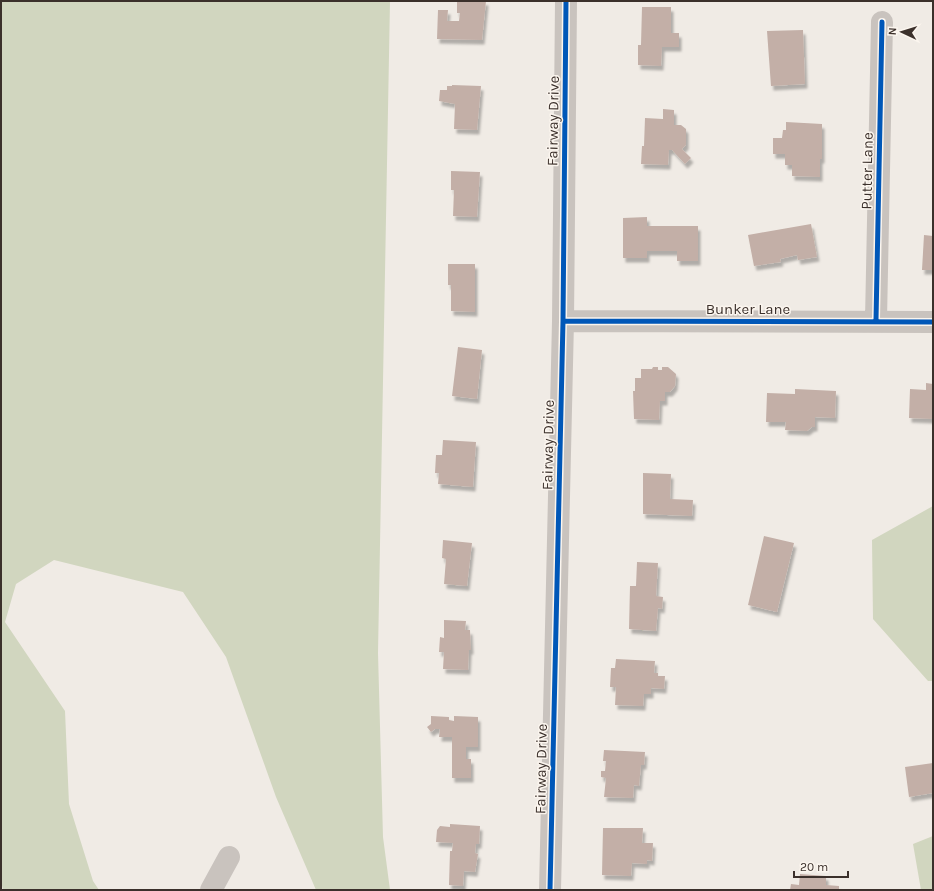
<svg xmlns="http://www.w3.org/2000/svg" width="934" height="891" font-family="Karla,sans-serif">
<defs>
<filter id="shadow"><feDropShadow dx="2.5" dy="4.5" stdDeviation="1" flood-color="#0004"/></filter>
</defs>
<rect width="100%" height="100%" fill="#f0ebe5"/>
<path fill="#d1d6bf" d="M 1,1 L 390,1 L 378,653 L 383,837 L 390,890 L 316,890 L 276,797 L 226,657 L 183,592 L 54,560 L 16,584 L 5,622 L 65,711 L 69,804 L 93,881 L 99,890 L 3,890 L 1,881 Z
M 933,506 L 933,681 L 928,681 L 873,619 L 872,540 Z
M 933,836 L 933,890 L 921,890 L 913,844 Z"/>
<path fill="#c3afa7" filter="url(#shadow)" d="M 457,1 L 486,1 L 482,40 L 437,39 L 438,10 L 448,10 L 447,21 L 459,21 L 460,13 L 457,13 Z
M 642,7 L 671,7 L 671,33 L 679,33 L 679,47 L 662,47 L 661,66 L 638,65 L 638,45 L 641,45 Z
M 803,30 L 805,84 L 771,86 L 767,31 Z
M 452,85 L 481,86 L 477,130 L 454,129 L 455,104 L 439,101 L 440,90 L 447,90 L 447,86 L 452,86 Z
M 663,109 L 674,110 L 674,125 L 681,125 L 686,129 L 686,145 L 682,149 L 691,158 L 685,164 L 672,150 L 669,150 L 668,165 L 641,164 L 642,146 L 644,146 L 645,118 L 663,119 Z
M 786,122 L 822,124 L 822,159 L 820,159 L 820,177 L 792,176 L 792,165 L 785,165 L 785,154 L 773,154 L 773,138 L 782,138 L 783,130 L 786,130 Z
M 451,171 L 480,172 L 477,217 L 453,216 L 454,190 L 451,190 Z
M 647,217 L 647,226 L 698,226 L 698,261 L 677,261 L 677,251 L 647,251 L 647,258 L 623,258 L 623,218 Z
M 811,224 L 817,257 L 798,260 L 797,255 L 780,259 L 781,262 L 754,266 L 748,235 Z
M 924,235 L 933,236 L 933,270 L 922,270 Z
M 448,264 L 475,264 L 475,312 L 451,311 L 451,285 L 448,285 Z
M 458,347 L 482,350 L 477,399 L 452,396 Z
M 653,367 L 658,367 L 658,370 L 662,370 L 662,367 L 668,367 L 676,374 L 675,386 L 670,392 L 665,392 L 665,401 L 660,401 L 659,420 L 634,419 L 633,391 L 635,391 L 635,378 L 641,378 L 641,369 L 652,369 Z
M 926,383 L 933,384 L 933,419 L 909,418 L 910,389 L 926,390 Z
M 795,389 L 836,391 L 835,418 L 815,417 L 815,427 L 812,427 L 807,431 L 785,430 L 786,422 L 766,422 L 767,393 L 795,394 Z
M 443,440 L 476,442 L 473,487 L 438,484 L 439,473 L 435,473 L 436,455 L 442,455 Z
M 643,473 L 671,474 L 670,499 L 693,500 L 692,516 L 643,514 Z
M 764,536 L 794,543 L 777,612 L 748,605 Z
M 443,540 L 472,543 L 467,586 L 444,584 L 446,559 L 442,558 Z
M 637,562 L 658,563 L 656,596 L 663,597 L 662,609 L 658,608 L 656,631 L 629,629 L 630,586 L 636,586 Z
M 444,620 L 466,621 L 465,630 L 470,630 L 471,650 L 469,650 L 468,670 L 443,669 L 444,652 L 439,652 L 440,637 L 444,638 Z
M 616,659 L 655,661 L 654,673 L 658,673 L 658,676 L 665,676 L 664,689 L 651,688 L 651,694 L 644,694 L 643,706 L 615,705 L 616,687 L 610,687 L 611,668 L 615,668 Z
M 431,716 L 449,717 L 449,720 L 454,721 L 454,716 L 478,717 L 478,747 L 466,747 L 466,759 L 471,759 L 471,778 L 452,778 L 452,737 L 439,737 L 440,729 L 435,729 L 431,732 L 427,727 L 431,724 Z
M 604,750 L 645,752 L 644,765 L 641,765 L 639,786 L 634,785 L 633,798 L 604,797 L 606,778 L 601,777 L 601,771 L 605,771 L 606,761 L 603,761 Z
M 933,763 L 933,793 L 909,797 L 905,767 Z
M 450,824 L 480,826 L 479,844 L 476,844 L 475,853 L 478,854 L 475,872 L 464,871 L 463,886 L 449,885 L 450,851 L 452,851 L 453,843 L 436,842 L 437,830 L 440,826 L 450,827 Z
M 603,828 L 643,828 L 642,843 L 653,843 L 652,861 L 647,860 L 647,864 L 632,863 L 631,876 L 602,875 Z
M 800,874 L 826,876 L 826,885 L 839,886 L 839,890 L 790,890 L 791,884 L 799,885 Z"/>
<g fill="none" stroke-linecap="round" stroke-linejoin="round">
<path stroke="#c9c3be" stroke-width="22" d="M 876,320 L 882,22
M 563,321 L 933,322
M 211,890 L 229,857
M 550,890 L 563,321 L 566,1"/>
<g stroke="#fbf5ee" stroke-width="8">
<path id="cycleway" d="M 876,320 L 882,22
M 563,321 L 933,322
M 550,890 L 563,321 L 566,1"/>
</g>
<use href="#cycleway" stroke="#0057b8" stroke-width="5"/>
</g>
<g text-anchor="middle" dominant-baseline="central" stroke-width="3" stroke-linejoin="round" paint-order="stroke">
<g font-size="15" fill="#3b302b" stroke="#fbf5ee">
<text transform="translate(553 121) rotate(-89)">Fairway Drive</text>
<text transform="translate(867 171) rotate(-89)">Putter Lane</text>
<text x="748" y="309">Bunker Lane</text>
<text transform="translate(548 445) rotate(-89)">Fairway Drive</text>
<text transform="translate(541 769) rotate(-89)">Fairway Drive</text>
</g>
</g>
<rect width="934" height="891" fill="none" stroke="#3b302b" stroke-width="4"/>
<g transform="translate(902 32) rotate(274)" stroke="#fbf5ee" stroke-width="3" paint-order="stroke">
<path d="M0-3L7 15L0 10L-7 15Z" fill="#3b302b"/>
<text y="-6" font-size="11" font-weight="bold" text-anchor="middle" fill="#3b302b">N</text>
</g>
<path d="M794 871v6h54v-6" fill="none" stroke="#3b302b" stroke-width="2"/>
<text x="800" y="871" font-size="12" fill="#3b302b" stroke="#fbf5ee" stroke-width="3" paint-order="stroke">20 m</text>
</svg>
